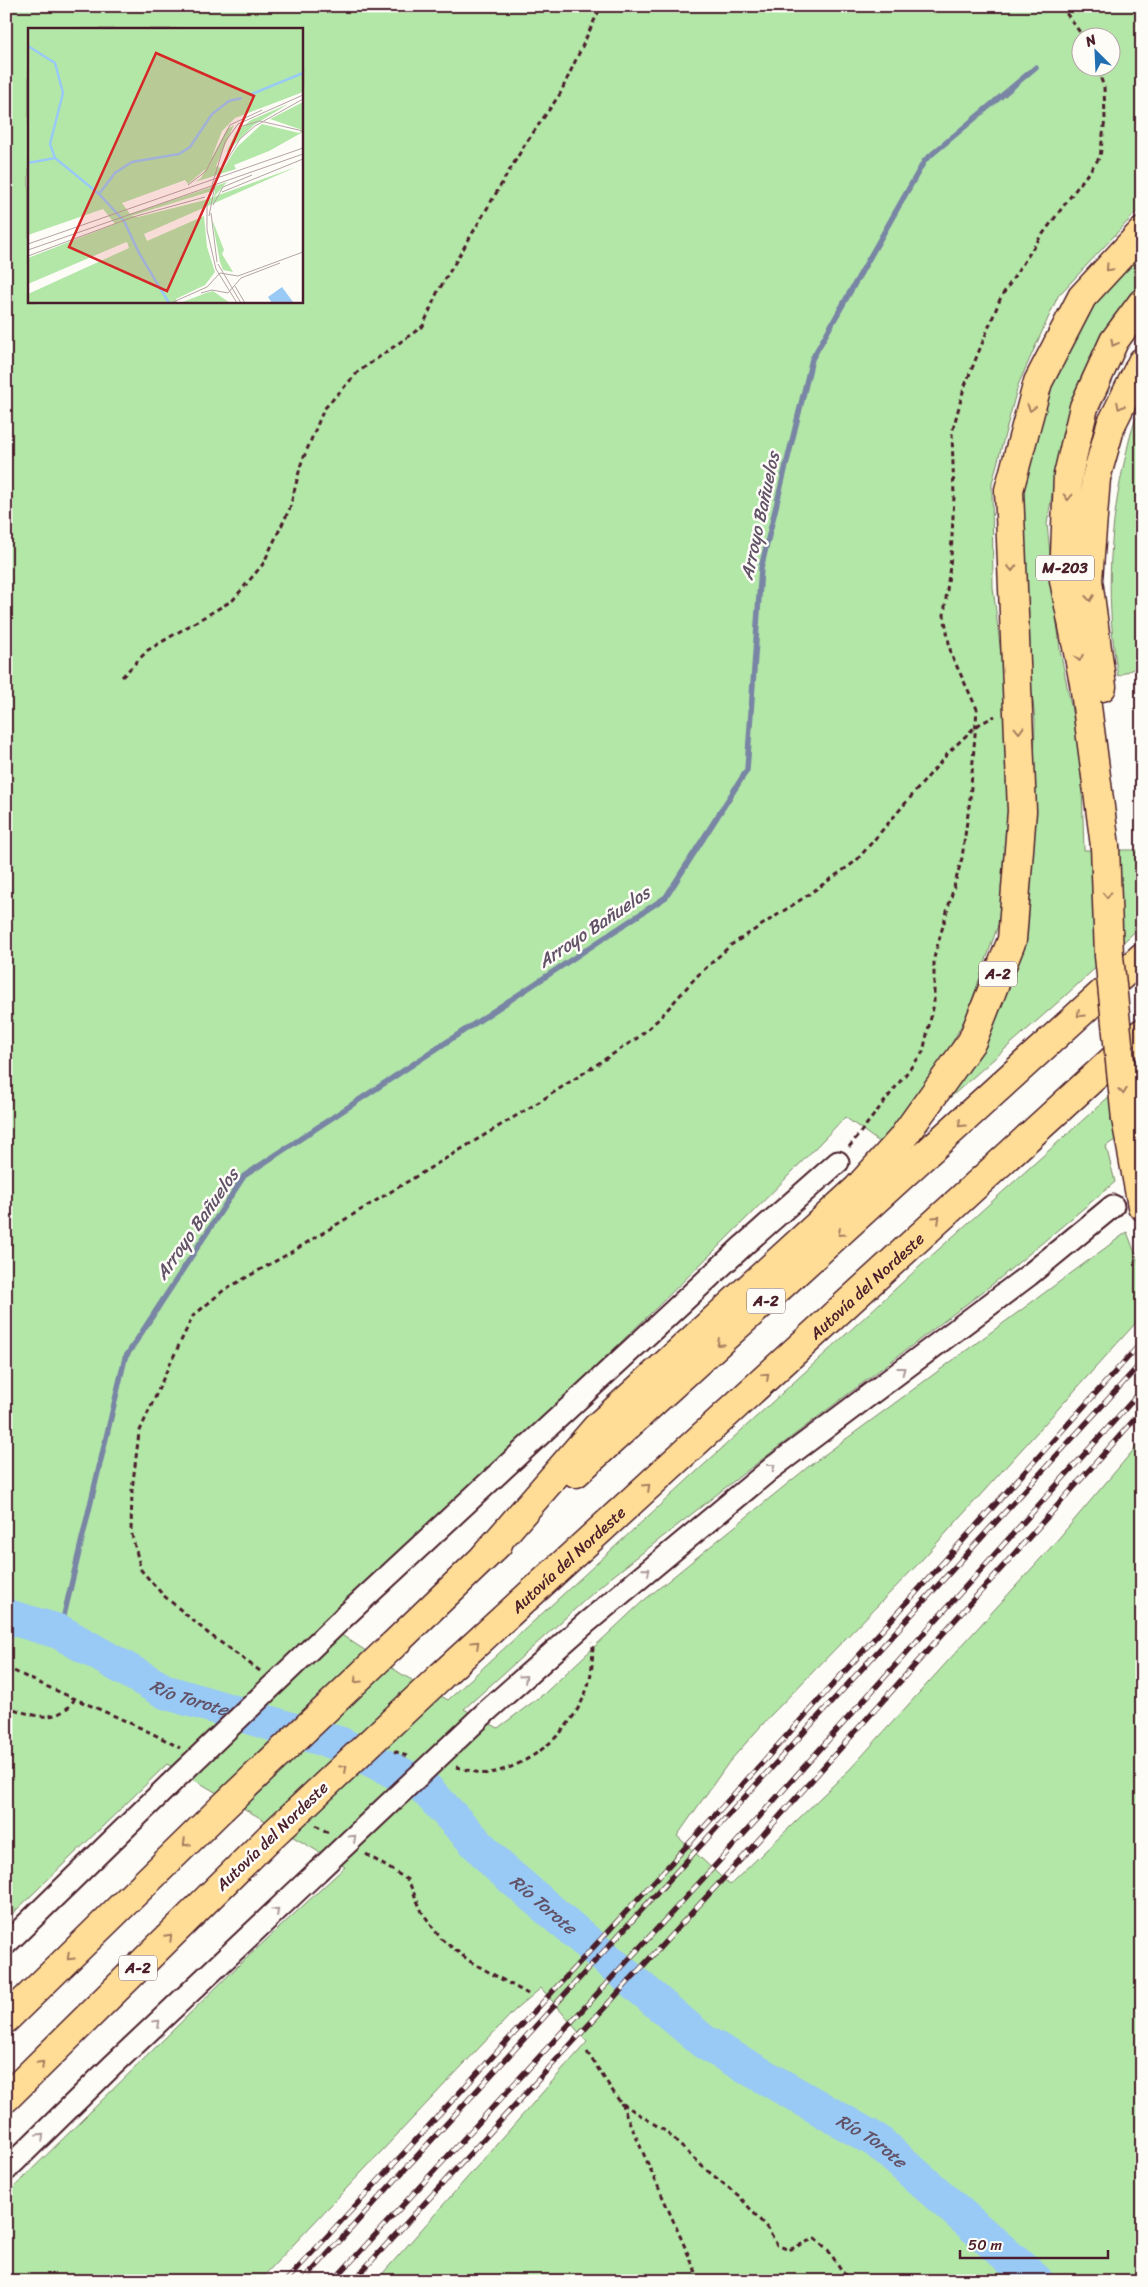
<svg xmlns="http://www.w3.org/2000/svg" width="1148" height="2287" font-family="Sriracha,sans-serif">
<rect width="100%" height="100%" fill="#fdfcf7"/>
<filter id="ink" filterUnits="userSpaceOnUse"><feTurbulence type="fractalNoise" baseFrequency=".02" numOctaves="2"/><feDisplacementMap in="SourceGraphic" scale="10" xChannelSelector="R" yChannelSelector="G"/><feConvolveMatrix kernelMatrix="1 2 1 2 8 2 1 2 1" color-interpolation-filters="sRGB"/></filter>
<g filter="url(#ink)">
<path fill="#b3e7a8" stroke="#7e836a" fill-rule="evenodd" d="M 6,6 L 1142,6 L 1142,206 L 1058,296 L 1018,385 L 992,483 L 993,587 L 1011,738 L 1007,899 L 967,1015 L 928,1088 L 883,1145 L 845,1117 C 678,1293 500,1458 323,1623 L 403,1675 L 448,1700 L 929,1258 L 1142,1067 L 1142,1121 L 1106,1146 L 1115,1182 L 994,1283 L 739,1477 L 604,1583 L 464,1709 L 498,1728 L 545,1693 L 642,1602 L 808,1467 L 1127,1232 L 1142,1271 L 1142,1316 L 919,1563 L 770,1716 L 729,1762 L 677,1836 L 730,1885 L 851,1768 L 1053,1545 L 1142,1440 L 1142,2281 L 376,2281 L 587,2042 L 541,1988 L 514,2011 L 259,2281 L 6,2281 L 6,2195 L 239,1965 L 345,1867 L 167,1764 L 6,1920 ZM 29,29 L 301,29 L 301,301 L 29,301 ZM 1080,38 L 1110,38 L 1110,68 L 1080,68 Z
M 1142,245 L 1142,282 L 1112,318 L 1087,369 L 1061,442 L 1047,524 L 1060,650 L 1081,758 L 1084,850 L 1142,850 L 1142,925 L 1065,996 L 944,1103 L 1012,969 L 1028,909 L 1033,840 L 1035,720 L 1020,586 L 1020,498 L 1052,363 L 1100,286 Z
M 1142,406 L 1142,665 L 1118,676 C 1106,606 1108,537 1123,468 C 1128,446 1131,426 1142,406 Z"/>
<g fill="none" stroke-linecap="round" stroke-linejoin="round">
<path stroke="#7985a4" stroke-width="5.5" d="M 60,1632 L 125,1358 L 244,1176 L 666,897 L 747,770 L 761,568 L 812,359 L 925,160 L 1036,67"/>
<path stroke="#99c9f5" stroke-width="35" id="s1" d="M 6,1616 L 60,1632 L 166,1692 L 340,1744 L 422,1785 L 498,1866 L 704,2042 L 877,2141 L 1036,2281"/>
<g stroke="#4a1f2b" stroke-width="25">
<path id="minor" d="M 345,1616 L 744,1245 L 838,1162
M 488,1710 L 586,1623 L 772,1468 L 1029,1275 L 1113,1206
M 6,1944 L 169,1785
M 6,2170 L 112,2066 L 318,1871"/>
</g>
<g stroke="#4a1f2b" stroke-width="31">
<g id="highway">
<path d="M 1102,687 L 1088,580 L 1096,478 L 1111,425 L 1142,362"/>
<path d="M 1105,846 L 1084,683 L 1064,580 L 1068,475 L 1084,407 L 1114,341 L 1142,303"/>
<path d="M 1126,1119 L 1142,1206"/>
<path d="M 576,1473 L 1142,957"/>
<path d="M 485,1556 L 597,1427 L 857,1189 L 901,1140 L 972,1041 L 1012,940 L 1022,811 L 1009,490 L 1038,382 L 1082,297 L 1142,232"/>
<path d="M 392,1646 L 498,1544"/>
<path id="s2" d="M 440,1677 L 1142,1033"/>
<path d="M 6,2019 L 221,1809"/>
<path d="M 6,2098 L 270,1837"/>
</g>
</g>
<path stroke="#4a1f2b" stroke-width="3" stroke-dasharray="5 4" stroke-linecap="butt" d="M 1061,6 L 1084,38
M 122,677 L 148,650 L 233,600 L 263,564 L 290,508 L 301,464 L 324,409 L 358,372 L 423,326 L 437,293 L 524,146 L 560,94 L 601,6
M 849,1147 L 923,1052 L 934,1004 L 934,958 L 962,858 L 970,799 L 977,709 L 951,654 L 944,615 L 951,557 L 954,496 L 952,433 L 964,388 L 1001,297 L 1039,239 L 1100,157 L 1105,119 L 1104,87 L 1097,68
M 6,1667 C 63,1696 124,1717 180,1748
M 260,1671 L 209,1634 L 163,1595 L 141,1570 L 131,1531 L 132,1490 L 139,1433 L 167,1370 L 193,1316 L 224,1290 L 288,1254 L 539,1102 L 636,1039 L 659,1019 L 696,977 L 731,945 L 805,897 L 856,861 L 950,751 L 976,726 L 995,716
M 6,1706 C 30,1715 57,1726 74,1700
M 394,1751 L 409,1757
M 456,1767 C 466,1769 481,1775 490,1773 C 540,1764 588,1716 592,1665 C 592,1658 594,1650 592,1642
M 316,1825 L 330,1834
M 366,1854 L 408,1880 L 422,1912 L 441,1939 L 471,1962 L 528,1994
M 587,2052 L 620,2102 L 665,2131 L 704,2168 L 739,2196 L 767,2228 L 777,2245 L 789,2250 L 815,2238 L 828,2250 L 849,2281
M 621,2103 L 700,2281
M 898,2281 L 903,2279 L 906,2281"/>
<use href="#minor" stroke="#fdfcf7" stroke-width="21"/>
<use href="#highway" stroke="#ffdd96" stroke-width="28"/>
<g stroke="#4a1f2b" stroke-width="5.5">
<path id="rail" d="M 286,2281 L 706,1825 L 1142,1342
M 303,2281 L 1142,1362
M 333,2281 L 734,1845 L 1142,1390
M 353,2281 L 745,1855 L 1142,1411"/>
</g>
<use href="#rail" stroke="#fdfcf7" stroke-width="4" stroke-dasharray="11" stroke-linecap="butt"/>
<g stroke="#4a1f2b" stroke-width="25" stroke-linecap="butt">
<path id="minor-bridge" d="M 169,1785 L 345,1616
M 318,1871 L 488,1710"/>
</g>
<g stroke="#4a1f2b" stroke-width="31" stroke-linecap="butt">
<path id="highway-bridge" d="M 1105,846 L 1109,956 L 1126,1119
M 221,1809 L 392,1646
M 270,1837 L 440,1677"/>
</g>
<use href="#minor-bridge" stroke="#fdfcf7" stroke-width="21"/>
<use href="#highway-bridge" stroke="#ffdd96" stroke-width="28"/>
</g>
<defs><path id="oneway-chevron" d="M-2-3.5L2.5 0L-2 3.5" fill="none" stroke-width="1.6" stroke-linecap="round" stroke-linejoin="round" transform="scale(1.25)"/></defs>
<g stroke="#a47e60">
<use href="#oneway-chevron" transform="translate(1109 268) rotate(133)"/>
<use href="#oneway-chevron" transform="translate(1114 343) rotate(119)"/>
<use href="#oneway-chevron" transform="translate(1120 406) rotate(116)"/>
<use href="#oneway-chevron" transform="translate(1031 408) rotate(105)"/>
<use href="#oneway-chevron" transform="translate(1068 497) rotate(92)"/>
<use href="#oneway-chevron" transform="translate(1012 568) rotate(88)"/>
<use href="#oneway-chevron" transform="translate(1090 598) rotate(83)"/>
<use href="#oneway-chevron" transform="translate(1079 658) rotate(79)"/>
<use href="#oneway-chevron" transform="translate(1019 730) rotate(88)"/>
<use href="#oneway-chevron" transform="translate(1107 895) rotate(88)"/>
<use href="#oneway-chevron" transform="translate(1080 1014) rotate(137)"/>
<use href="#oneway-chevron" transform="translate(1123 1091) rotate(84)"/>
<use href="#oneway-chevron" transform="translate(961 1124) rotate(137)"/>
<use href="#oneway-chevron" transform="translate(937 1219) rotate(-43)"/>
<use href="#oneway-chevron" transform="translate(841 1233) rotate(138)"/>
<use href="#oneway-chevron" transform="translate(720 1343) rotate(138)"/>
<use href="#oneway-chevron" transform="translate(766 1376) rotate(-43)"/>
<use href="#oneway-chevron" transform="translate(647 1487) rotate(-43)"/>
<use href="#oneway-chevron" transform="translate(476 1644) rotate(-43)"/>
<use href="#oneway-chevron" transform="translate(357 1680) rotate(136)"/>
<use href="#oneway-chevron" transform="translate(344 1768) rotate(-43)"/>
<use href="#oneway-chevron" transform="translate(186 1843) rotate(136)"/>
<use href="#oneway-chevron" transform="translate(169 1937) rotate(-45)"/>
<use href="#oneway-chevron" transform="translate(70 1957) rotate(136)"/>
<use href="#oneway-chevron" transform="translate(41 2064) rotate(-45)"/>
</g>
<g stroke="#ac999b">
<use href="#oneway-chevron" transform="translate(902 1370) rotate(-37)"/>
<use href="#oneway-chevron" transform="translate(772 1467) rotate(-38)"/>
<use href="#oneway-chevron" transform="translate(647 1571) rotate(-40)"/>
<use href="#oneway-chevron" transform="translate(524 1678) rotate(-42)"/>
<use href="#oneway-chevron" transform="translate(353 1838) rotate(-43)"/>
<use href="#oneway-chevron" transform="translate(276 1911) rotate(-43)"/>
<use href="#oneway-chevron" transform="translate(157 2023) rotate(-43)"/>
<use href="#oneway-chevron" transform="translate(41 2136) rotate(-45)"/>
</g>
</g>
<g text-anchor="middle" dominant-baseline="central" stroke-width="5" stroke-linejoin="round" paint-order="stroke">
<g fill="#fdfcf7" stroke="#806168" stroke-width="1">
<rect x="1036" y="555.5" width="58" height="25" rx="4"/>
<rect x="979" y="961.5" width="38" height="25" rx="4"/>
<rect x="747" y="1288.5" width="38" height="25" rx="4"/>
<rect x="119" y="1955.5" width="38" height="25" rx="4"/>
</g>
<g font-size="15" font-weight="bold" fill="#4a1f2b">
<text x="1065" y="568">M-203</text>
<text x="998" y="974">A-2</text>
<text x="766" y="1301">A-2</text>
<text x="138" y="1968">A-2</text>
</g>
<g font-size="16" fill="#4a1f2b" stroke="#fdfcf7">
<text stroke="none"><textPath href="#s2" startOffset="579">Autovía del Nordeste</textPath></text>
<text stroke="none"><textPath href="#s2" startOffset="174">Autovía del Nordeste</textPath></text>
<text transform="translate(272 1836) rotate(-44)">Autovía del Nordeste</text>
</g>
<g font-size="18" font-style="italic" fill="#625268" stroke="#fdfcf7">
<text transform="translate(760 516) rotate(-78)">Arroyo Bañuelos</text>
<text transform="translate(594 927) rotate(-34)">Arroyo Bañuelos</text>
<text transform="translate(197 1224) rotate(-55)">Arroyo Bañuelos</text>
<text stroke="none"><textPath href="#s1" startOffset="202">Río Torote</textPath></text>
<text stroke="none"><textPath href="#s1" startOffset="622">Río Torote</textPath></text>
<text stroke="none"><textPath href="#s1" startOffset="1028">Río Torote</textPath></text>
</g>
</g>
<g transform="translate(28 28)">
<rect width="275" height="275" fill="#fdfcf7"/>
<path d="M 0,0 L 275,0 L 275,64 L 207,90 L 194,103 L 180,139 L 160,156 L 157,152 L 94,175 L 102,186 L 199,154 L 186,169 L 187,162 L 103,188 L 110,189 L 177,172 L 268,139 L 116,206 L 119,213 L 176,188 L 179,219 L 187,244 L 177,257 L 148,271 L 149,275 L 0,275 L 0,266 L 101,220 L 99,214 L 96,215 L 0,256 L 0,230 L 87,196 L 75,181 L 0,207 ZM 275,74 L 275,104 L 241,123 L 206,137 L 208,141 L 167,154 L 173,150 L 199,101 L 206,97 L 188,138 L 195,141 L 209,119 L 234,96 L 271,105 L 274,102 L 242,91 ZM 260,76 L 226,97 L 198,125 L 208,104 L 223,92 ZM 184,191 L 196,222 L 194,226 L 205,244 L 195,242 L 192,234 ZM 185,263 L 202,275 L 152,275 L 178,265 Z" fill="#b3e7a8"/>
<path d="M 254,259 L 265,274 L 244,275 L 240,269 Z" fill="#99c9f5"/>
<path fill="none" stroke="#99c9f5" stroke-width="2.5" d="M 0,18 L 27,35 L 35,65 L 22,116 L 27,130 L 71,166 L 96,193 L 111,225 L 141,275M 224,66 L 275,45M 0,135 L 27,130M 71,166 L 87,145 L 104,134 L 151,126 L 162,119 L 184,86 L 201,73 L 214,70"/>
<path fill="none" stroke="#b5a4a5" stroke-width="1" d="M 211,99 L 232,93 L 275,103M 190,147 L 212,111 L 227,98 L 275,71M 160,157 L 178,143 L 202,97 L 234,82M 194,164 L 275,131M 185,177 L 195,159 L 224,147M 183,185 L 189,234M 181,188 L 187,157M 0,216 L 275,120M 0,222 L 275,126M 0,228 L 105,189 L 177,169M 190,236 L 213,275M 207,258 L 217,275M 173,265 L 184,262 L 200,265 L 213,250 L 252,235M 143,275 L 179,259 L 192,245 L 210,248 L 275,224M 209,275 L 188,241 L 179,202 L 179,174 L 197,114 L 210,96 L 275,67"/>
<path fill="#d62828" fill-opacity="0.15" stroke="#d62828" stroke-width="2.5" d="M 128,25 L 226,68 L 139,263 L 41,219 Z"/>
<rect width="275" height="275" fill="none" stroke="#4a1f2b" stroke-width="2.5"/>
</g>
<rect width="1148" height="2287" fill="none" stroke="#fdfcf7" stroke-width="25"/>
<rect x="12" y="12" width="1123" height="2262" fill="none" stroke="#4a1f2b" stroke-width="2" filter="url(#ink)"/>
<g transform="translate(1096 52) rotate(336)"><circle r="24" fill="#fdfcf7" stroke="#b5a4a5"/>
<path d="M0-4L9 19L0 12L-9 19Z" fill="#1f6fb2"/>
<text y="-8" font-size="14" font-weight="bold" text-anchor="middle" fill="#4a1f2b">N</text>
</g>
<path d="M960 2250v8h148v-8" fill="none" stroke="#4a1f2b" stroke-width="2.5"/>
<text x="968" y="2250" font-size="15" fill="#4a1f2b" stroke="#fdfcf7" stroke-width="4" paint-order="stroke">50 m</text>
</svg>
